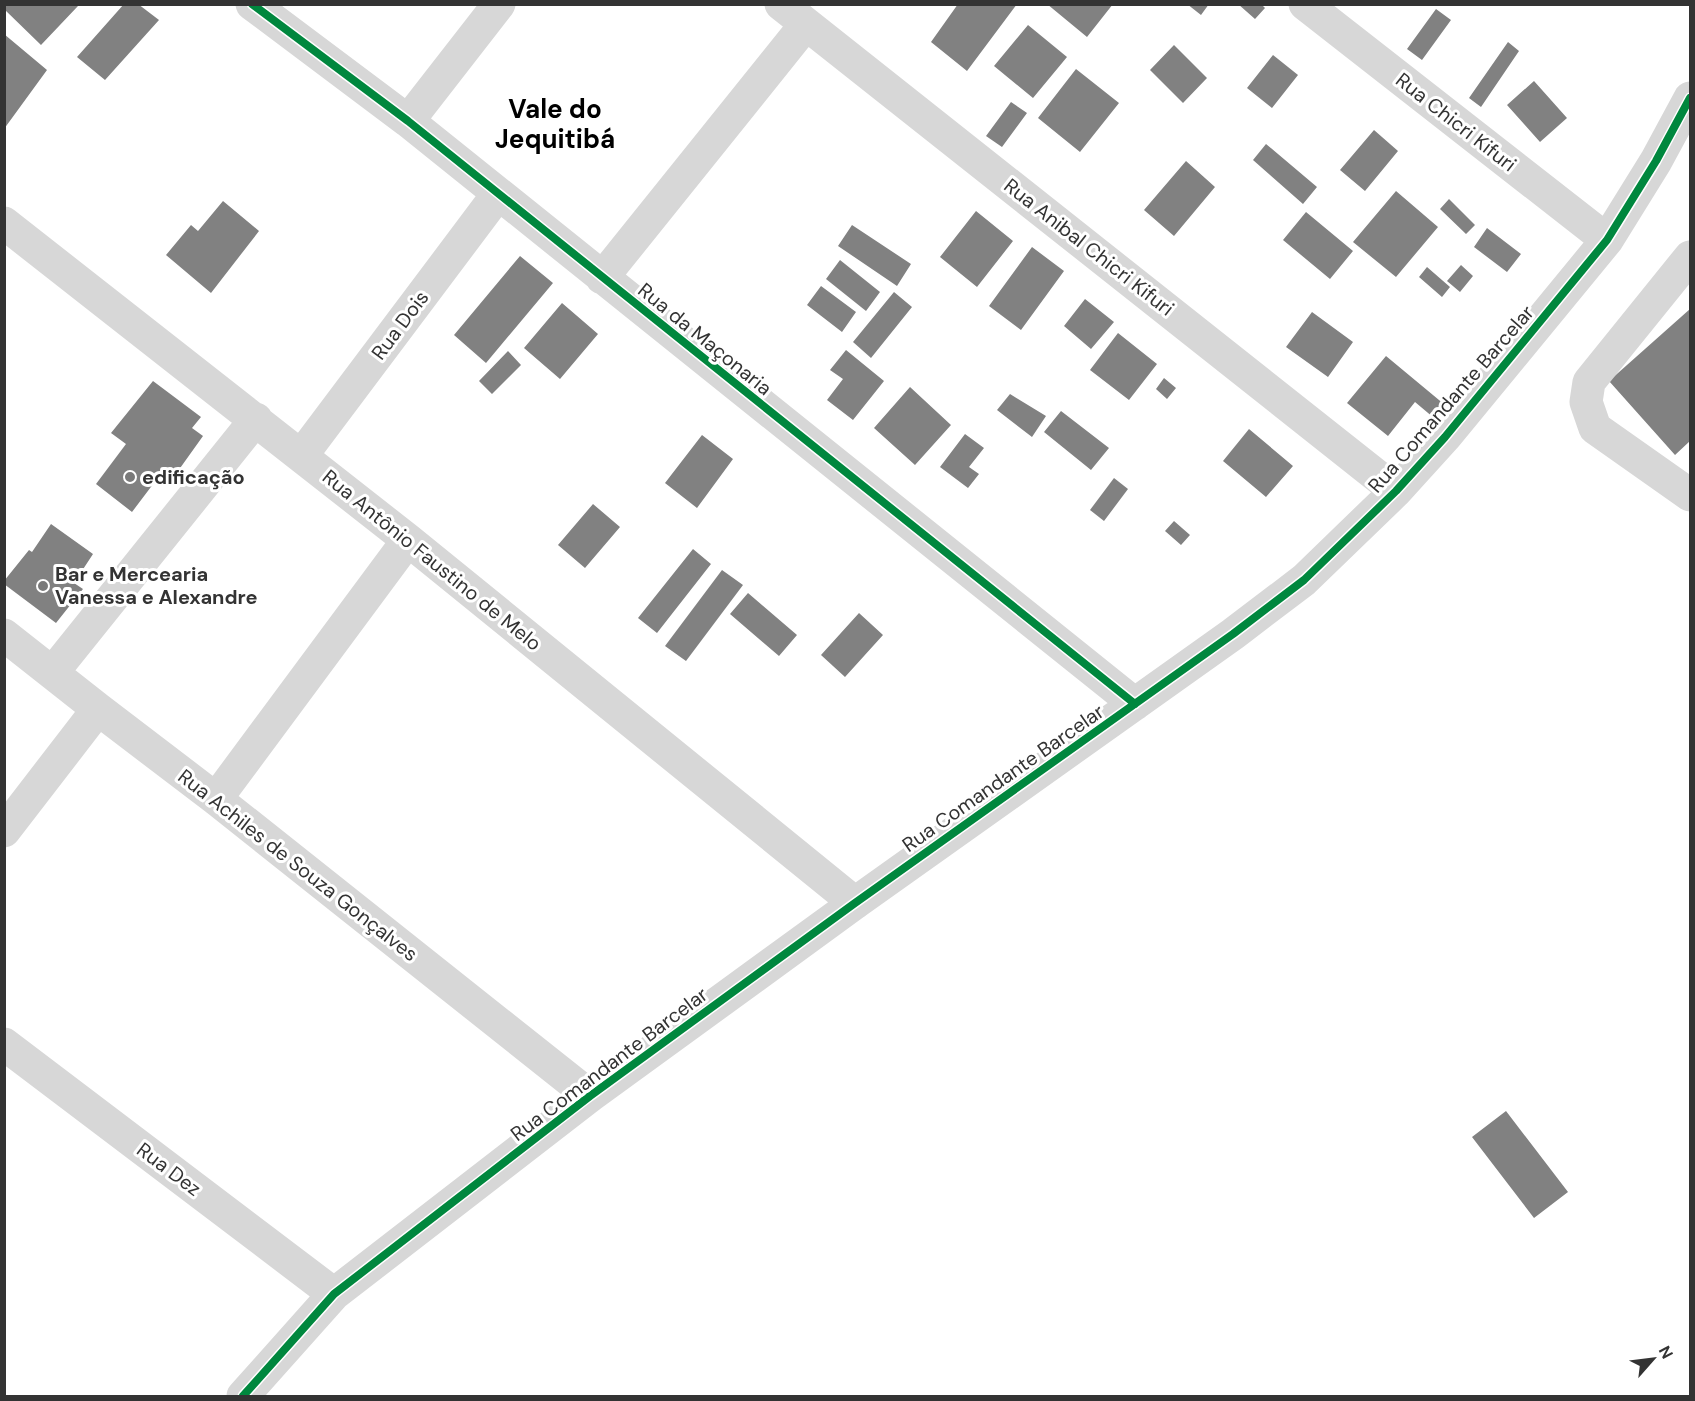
<svg xmlns="http://www.w3.org/2000/svg" width="1695" height="1401" font-family="'DM Sans',sans-serif">
<rect width="100%" height="100%" fill="#fff"/>
<path fill="#818181" d="M 4,4 L 77,4 L 78,6 L 41,45 L 4,9 Z
M 124,4 L 138,4 L 159,20 L 105,80 L 77,57 Z
M 958,4 L 1017,4 L 967,71 L 931,42 Z
M 1047,4 L 1113,4 L 1087,37 Z
M 1187,4 L 1209,4 L 1201,15 Z
M 1238,4 L 1261,4 L 1265,8 L 1255,19 Z
M 1436,9 L 1451,20 L 1422,60 L 1407,49 Z
M 1028,25 L 1067,57 L 1033,98 L 994,66 Z
M 4,34 L 47,70 L 4,129 Z
M 1508,42 L 1519,51 L 1481,107 L 1469,98 Z
M 1174,45 L 1207,78 L 1183,103 L 1150,70 Z
M 1273,55 L 1298,75 L 1272,108 L 1247,88 Z
M 1076,69 L 1119,103 L 1080,152 L 1038,118 Z
M 1534,81 L 1567,118 L 1540,142 L 1507,105 Z
M 1011,102 L 1027,113 L 1002,147 L 986,136 Z
M 1374,130 L 1398,151 L 1365,191 L 1340,170 Z
M 1266,144 L 1317,187 L 1303,204 L 1253,160 Z
M 1186,161 L 1215,187 L 1174,236 L 1144,210 Z
M 1396,191 L 1438,227 L 1396,277 L 1353,242 Z
M 1449,199 L 1475,225 L 1466,234 L 1440,209 Z
M 223,201 L 259,231 L 211,293 L 166,255 L 191,225 L 198,231 Z
M 976,211 L 1013,241 L 977,287 L 940,257 Z
M 1306,212 L 1353,251 L 1330,279 L 1283,240 Z
M 852,225 L 911,264 L 897,286 L 838,246 Z
M 1487,228 L 1521,254 L 1507,272 L 1474,247 Z
M 1032,247 L 1064,271 L 1021,330 L 989,306 Z
M 520,256 L 553,283 L 486,363 L 454,335 Z
M 840,260 L 880,292 L 866,311 L 826,279 Z
M 1461,265 L 1473,276 L 1460,292 L 1447,281 Z
M 1427,267 L 1450,287 L 1442,297 L 1419,277 Z
M 821,286 L 856,312 L 842,332 L 807,305 Z
M 894,292 L 912,307 L 871,358 L 853,342 Z
M 1085,299 L 1114,322 L 1091,349 L 1064,326 Z
M 562,303 L 598,334 L 560,379 L 524,348 Z
M 1690,309 L 1690,441 L 1675,455 L 1609,381 Z
M 1312,312 L 1353,342 L 1328,377 L 1286,347 Z
M 1118,333 L 1157,364 L 1129,400 L 1090,370 Z
M 846,350 L 884,381 L 853,420 L 827,400 L 843,379 L 830,370 Z
M 508,351 L 521,365 L 492,394 L 479,381 Z
M 1386,356 L 1445,405 L 1434,418 L 1415,402 L 1388,436 L 1347,403 Z
M 1164,378 L 1176,388 L 1167,399 L 1156,389 Z
M 153,381 L 201,417 L 192,428 L 203,436 L 173,478 L 163,471 L 132,512 L 96,484 L 126,444 L 111,433 Z
M 910,387 L 951,425 L 915,465 L 874,428 Z
M 1010,394 L 1046,416 L 1032,437 L 997,410 Z
M 1061,411 L 1109,448 L 1091,470 L 1044,432 Z
M 1249,429 L 1293,466 L 1266,497 L 1223,461 Z
M 965,434 L 984,448 L 969,467 L 979,474 L 968,488 L 940,467 Z
M 702,435 L 733,459 L 697,508 L 665,483 Z
M 1114,478 L 1128,489 L 1104,521 L 1090,510 Z
M 593,504 L 620,527 L 585,568 L 558,545 Z
M 1174,521 L 1190,535 L 1181,545 L 1165,531 Z
M 51,524 L 93,554 L 74,583 L 83,589 L 56,623 L 4,584 L 4,581 L 29,550 L 32,552 Z
M 693,549 L 711,564 L 657,633 L 638,618 Z
M 722,570 L 743,585 L 686,661 L 665,646 Z
M 748,593 L 797,635 L 779,656 L 730,614 Z
M 859,613 L 883,635 L 845,677 L 821,655 Z
M 1506,1111 L 1568,1192 L 1534,1218 L 1472,1137 Z"/>
<g fill="none" stroke-linecap="round" stroke-linejoin="round">
<path stroke="#d7d7d7" stroke-width="33" d="M 252,4 L 408,121 L 1135,704
M 781,4 L 1396,491
M 1305,4 L 1607,240
M 408,121 L 499,4
M 4,223 L 408,540 L 855,903
M 1690,257 L 1589,382 L 1586,402 L 1595,428 L 1690,495
M 602,278 L 806,24
M 302,455 L 498,194
M 4,635 L 98,709 L 216,799 L 590,1096
M 53,672 L 256,419
M 216,799 L 408,540
M 4,831 L 98,709
M 4,1044 L 334,1294
M 243,1396 L 334,1294 L 590,1096 L 855,903 L 1233,634 L 1304,580 L 1396,491 L 1445,437 L 1607,240 L 1656,161 L 1690,98"/>
<g stroke="#fff" stroke-width="11">
<path id="cycleway" d="M 252,4 L 408,121 L 1135,704
M 243,1396 L 334,1294 L 590,1096 L 855,903 L 1233,634 L 1304,580 L 1396,491 L 1445,437 L 1607,240 L 1656,161 L 1690,98"/>
</g>
<use href="#cycleway" stroke="#00873e" stroke-width="8"/>
</g>
<g fill="#7a7a7a" stroke="#fff" stroke-width="2">
<circle cx="130" cy="477" r="6"/>
<circle cx="43" cy="586" r="6"/>
</g>
<g text-anchor="middle" dominant-baseline="central" stroke-width="6" stroke-linejoin="round" paint-order="stroke">
<g font-size="20" fill="#333" stroke="#fff">
<text transform="translate(1456 122) rotate(38)">Rua Chicri Kifuri</text>
<text transform="translate(1089 247) rotate(38)">Rua Anibal Chicri Kifuri</text>
<text transform="translate(400 325) rotate(-53)">Rua Dois</text>
<text transform="translate(705 339) rotate(39)">Rua da Maçonaria</text>
<text transform="translate(1451 399) rotate(-49)">Rua Comandante Barcelar</text>
<text transform="translate(432 560) rotate(39)">Rua Antônio Faustino de Melo</text>
<text transform="translate(1003 778) rotate(-35)">Rua Comandante Barcelar</text>
<text transform="translate(298 865) rotate(38)">Rua Achiles de Souza Gonçalves</text>
<text transform="translate(609 1064) rotate(-37)">Rua Comandante Barcelar</text>
<text transform="translate(169 1169) rotate(37)">Rua Dez</text>
</g>
<g font-size="20" font-weight="bold" fill="#333" stroke="#fff" text-anchor="start">
<text x="142" y="477">edificação</text>
<text x="55" y="574">Bar e Mercearia<tspan x="55" dy="23">Vanessa e Alexandre</tspan></text>
</g>
<g font-size="26" font-weight="bold" fill="#000" stroke="#fff">
<text x="555" y="109">Vale do<tspan x="555" dy="30">Jequitibá</tspan></text>
</g>
</g>
<rect width="1695" height="1401" fill="none" stroke="#333333" stroke-width="12"/>
<g transform="translate(1653 1359) rotate(62)" stroke="#ffffff" stroke-width="4.5" paint-order="stroke">
<path d="M0-4.5L10 22L0 15L-10 22Z" fill="#333333"/>
<text y="-9" font-size="16" font-weight="bold" text-anchor="middle" fill="#333333">N</text>
</g>
</svg>
